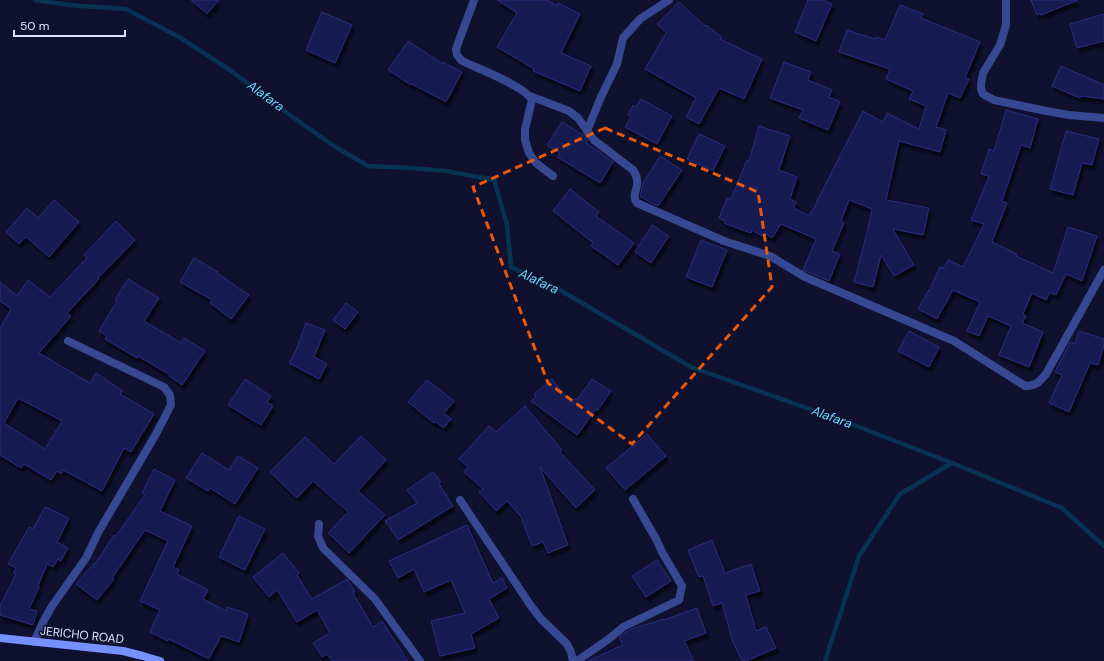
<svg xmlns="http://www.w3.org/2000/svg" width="1104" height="661" font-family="'DM Sans',sans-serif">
<defs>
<filter id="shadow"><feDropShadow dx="2.5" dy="4.5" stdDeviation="1" flood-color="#0009"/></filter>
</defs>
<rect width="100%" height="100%" fill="#0f112f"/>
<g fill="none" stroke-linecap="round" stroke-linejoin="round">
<path stroke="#063351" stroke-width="4.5" d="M 35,0 L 69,5 L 126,9 L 179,37 L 230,70 L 287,113 L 334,146 L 368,166 L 411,168 L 446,171 L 494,180 L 507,225 L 511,267 L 560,290 L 691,367 L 846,422 L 952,463 L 1062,508 L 1104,546
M 825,661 L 859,556 L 900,494 L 952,463"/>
</g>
<path fill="#191b51" stroke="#292c80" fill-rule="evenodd" filter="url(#shadow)" d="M 191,0 L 219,0 L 207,14 Z
M 497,0 L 548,0 L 557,6 L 558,3 L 580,14 L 561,53 L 591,66 L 580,91 L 533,71 L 534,69 L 497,47 L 517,13 Z
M 808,0 L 823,0 L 832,4 L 816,41 L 795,32 Z
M 1031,0 L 1078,0 L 1041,15 L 1040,13 L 1037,15 Z
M 679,2 L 705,26 L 706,25 L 722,37 L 720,39 L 762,59 L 744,99 L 719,88 L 699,124 L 686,117 L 696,98 L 645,69 L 666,33 L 657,24 Z
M 900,5 L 923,14 L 921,18 L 980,42 L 965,78 L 969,79 L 960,98 L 948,93 L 936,127 L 946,130 L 940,152 L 899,141 L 886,200 L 929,208 L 923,235 L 893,229 L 914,265 L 894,276 L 881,255 L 873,287 L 854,282 L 867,233 L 872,209 L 849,200 L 841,221 L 844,223 L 832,251 L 840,254 L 829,281 L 803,270 L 816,239 L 781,224 L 772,238 L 764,233 L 762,236 L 752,230 L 751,233 L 724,223 L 725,221 L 719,218 L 727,198 L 731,199 L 747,160 L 749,161 L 759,126 L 790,136 L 779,170 L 797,177 L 790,199 L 796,202 L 794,208 L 809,216 L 813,209 L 814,209 L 818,199 L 863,111 L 883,122 L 887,113 L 919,129 L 926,106 L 909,99 L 913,91 L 886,79 L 890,69 L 839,52 L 847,30 L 875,39 L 876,37 L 885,40 Z
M 322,12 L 352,25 L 335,63 L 306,50 Z
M 1104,14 L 1104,41 L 1077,48 L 1070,24 Z
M 408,41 L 443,64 L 443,62 L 462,72 L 446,102 L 412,84 L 411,85 L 388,70 Z
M 784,62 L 811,72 L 808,80 L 832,90 L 829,97 L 840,102 L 828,130 L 799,118 L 803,110 L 770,98 Z
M 1061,66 L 1104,85 L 1104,99 L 1081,96 L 1080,98 L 1052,86 Z
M 641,99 L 672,116 L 657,144 L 625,127 L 631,117 L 628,115 L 633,105 L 636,107 Z
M 1006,110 L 1038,119 L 1030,148 L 1021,145 L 1002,201 L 1007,203 L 992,242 L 1017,254 L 1016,256 L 1053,273 L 1068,227 L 1097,236 L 1082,281 L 1066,274 L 1056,295 L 1050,292 L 1046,300 L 1032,293 L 1023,314 L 1026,316 L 1022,323 L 1043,332 L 1029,367 L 999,355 L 1011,326 L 988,316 L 979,336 L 967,331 L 980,302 L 953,290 L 937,319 L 918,309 L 929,290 L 929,291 L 940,267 L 944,268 L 948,260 L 963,267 L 984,224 L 971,220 L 989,176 L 981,174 L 989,149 L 994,151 Z
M 562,122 L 585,136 L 588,141 L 586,143 L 601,153 L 613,162 L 600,183 L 557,157 L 560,153 L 547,145 Z
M 1066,131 L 1099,139 L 1092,165 L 1082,163 L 1073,195 L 1050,189 Z
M 699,134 L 725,146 L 713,171 L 687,159 Z
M 660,156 L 682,170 L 658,206 L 651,203 L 640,196 L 643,183 Z
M 570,189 L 599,212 L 596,216 L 634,243 L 618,265 L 591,246 L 593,243 L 553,211 Z
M 54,200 L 79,222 L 49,257 L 26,237 L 19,244 L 6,232 L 27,208 L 38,218 Z
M 116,221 L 135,240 L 98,278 L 99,279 L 67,313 L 71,316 L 39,353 L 90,383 L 96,373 L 123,391 L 120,394 L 154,414 L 131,452 L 124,448 L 102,491 L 63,470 L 61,474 L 57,471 L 51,480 L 24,464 L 21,468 L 0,455 L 0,328 L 11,309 L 0,301 L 0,282 L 17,296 L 28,280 L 50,297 L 87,258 L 84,255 ZM 18,398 L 62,421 L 45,449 L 4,423 Z
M 652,225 L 669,236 L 651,263 L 635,252 Z
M 701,240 L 727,250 L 712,287 L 686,277 Z
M 194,258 L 218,272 L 217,273 L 249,295 L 231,319 L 210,303 L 212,300 L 180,282 Z
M 128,279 L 159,298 L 144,321 L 181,343 L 184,338 L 205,351 L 182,385 L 169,376 L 170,375 L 138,356 L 137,358 L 105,339 L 107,336 L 99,331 L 117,301 L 115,300 Z
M 346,303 L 358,312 L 345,329 L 333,320 Z
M 306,323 L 325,330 L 314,357 L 327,364 L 319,379 L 289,363 L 296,350 Z
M 909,331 L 939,347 L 929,367 L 898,351 Z
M 1079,331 L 1104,339 L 1104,345 L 1098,365 L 1090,363 L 1069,412 L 1049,403 L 1062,375 L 1055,372 L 1070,342 L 1075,344 Z
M 245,379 L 271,396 L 267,402 L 273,406 L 261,425 L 228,405 Z
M 552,379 L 571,403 L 575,398 L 577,400 L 592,379 L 611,391 L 598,410 L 596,409 L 577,435 L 531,401 L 536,397 L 534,394 Z
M 427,380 L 454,401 L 444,413 L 451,419 L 444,428 L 436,422 L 434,423 L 408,402 Z
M 525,406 L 562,450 L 560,452 L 595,490 L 576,508 L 540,467 L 568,545 L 548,553 L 543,542 L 532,546 L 521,517 L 507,501 L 496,511 L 479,492 L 483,489 L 464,472 L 468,467 L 459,459 L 489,426 L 496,432 Z
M 647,434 L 666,456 L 625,490 L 606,468 Z
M 361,436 L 386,460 L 358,491 L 385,515 L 349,553 L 328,533 L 348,512 L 313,481 L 297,498 L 270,472 L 305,437 L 334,464 Z
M 202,453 L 229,470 L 238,456 L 258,468 L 235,504 L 210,488 L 208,491 L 186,478 Z
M 154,469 L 175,480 L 160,511 L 192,526 L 173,567 L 179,570 L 177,574 L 208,590 L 203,599 L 226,611 L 227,607 L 248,614 L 239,642 L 221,636 L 209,659 L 169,639 L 168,641 L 150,632 L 160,610 L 140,601 L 168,541 L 145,530 L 112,578 L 114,579 L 97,600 L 76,584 L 94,563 L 95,564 L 114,535 L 116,536 L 145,495 L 142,493 Z
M 433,472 L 441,482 L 439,483 L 453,506 L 398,540 L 385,521 L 417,503 L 407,490 Z
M 45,507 L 69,518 L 57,542 L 68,548 L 61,561 L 58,559 L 53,567 L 47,564 L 38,586 L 39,587 L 29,609 L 37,611 L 33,625 L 0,615 L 0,606 L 16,574 L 14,573 L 16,568 L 8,564 L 29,527 L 33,529 Z
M 239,516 L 265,529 L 245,570 L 219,557 Z
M 467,525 L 493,583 L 502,578 L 507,588 L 489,599 L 499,618 L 471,634 L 475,648 L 440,656 L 431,621 L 465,613 L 451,580 L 424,592 L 414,569 L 398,578 L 389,561 Z
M 712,540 L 725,573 L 751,564 L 760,591 L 746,595 L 756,631 L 766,627 L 776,648 L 746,661 L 742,661 L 733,642 L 722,603 L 713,606 L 703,576 L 699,577 L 688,550 Z
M 283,553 L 299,573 L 297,575 L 312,599 L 347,579 L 355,592 L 353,593 L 373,627 L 382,621 L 408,661 L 332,661 L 327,654 L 322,657 L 313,643 L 330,633 L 317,610 L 297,622 L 277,590 L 269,597 L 253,577 Z
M 657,560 L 671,581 L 646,597 L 632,576 Z
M 697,608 L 706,633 L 684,641 L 694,661 L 588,661 L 623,645 L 619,637 L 624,633 L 634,628 L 664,619 L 664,620 Z"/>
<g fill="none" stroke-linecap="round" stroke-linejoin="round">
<path stroke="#364892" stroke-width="8" d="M 474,0 L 456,49 L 457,55 L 462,61 C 477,68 525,86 532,100 L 525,129 L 525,140 L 529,153 L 536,163 L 553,176
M 1006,0 L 1006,25 L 1000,45 L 983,73 L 981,84 L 981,89 L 983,94 L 994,100 L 1041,110 L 1069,115 L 1104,118
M 530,96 L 569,111 L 578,118 L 594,140 L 633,170 C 636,174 638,179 637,185 C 636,192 632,197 637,203 L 724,241 L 770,256 L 805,277 L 954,341 L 1025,386 C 1036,386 1039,382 1046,374 L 1104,270
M 587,131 L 601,97 L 617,64 L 623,38 L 640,19 L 669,0
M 460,500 L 531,606 L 541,619 L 567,644 L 571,652 L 573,661
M 319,524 L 318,536 L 323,548 L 375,599 L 420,661
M 34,642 L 43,622 L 52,606 L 86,558 L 99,531 L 156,434 L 171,405 L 170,395 L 164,387 L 68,341
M 577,661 L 610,638 L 623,627 L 679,600 L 682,586 L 662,552 L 656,539 L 633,499"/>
<path stroke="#7491ff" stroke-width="8" d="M 0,638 L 123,651 L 143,656 L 160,661"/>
</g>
<path fill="none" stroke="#e8590c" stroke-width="3" stroke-dasharray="8 5" stroke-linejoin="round" d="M 605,128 L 758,192 L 772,287 L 632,444 L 548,383 L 473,187 Z"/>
<g text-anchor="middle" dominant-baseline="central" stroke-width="3.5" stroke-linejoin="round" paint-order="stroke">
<g font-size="12" fill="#dde1ff" stroke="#0f112f">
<text transform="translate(82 635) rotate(6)">JERICHO ROAD</text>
</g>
<g font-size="13" font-style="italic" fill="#6bddff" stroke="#0f112f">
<text transform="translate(266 96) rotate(36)">Alafara</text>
<text transform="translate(539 281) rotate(25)">Alafara</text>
<text transform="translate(832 417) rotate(20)">Alafara</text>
</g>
</g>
<path d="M14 30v6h111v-6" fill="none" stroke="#dde1ff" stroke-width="2"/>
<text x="20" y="30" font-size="12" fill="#dde1ff" stroke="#0f112f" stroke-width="3" paint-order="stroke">50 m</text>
</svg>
